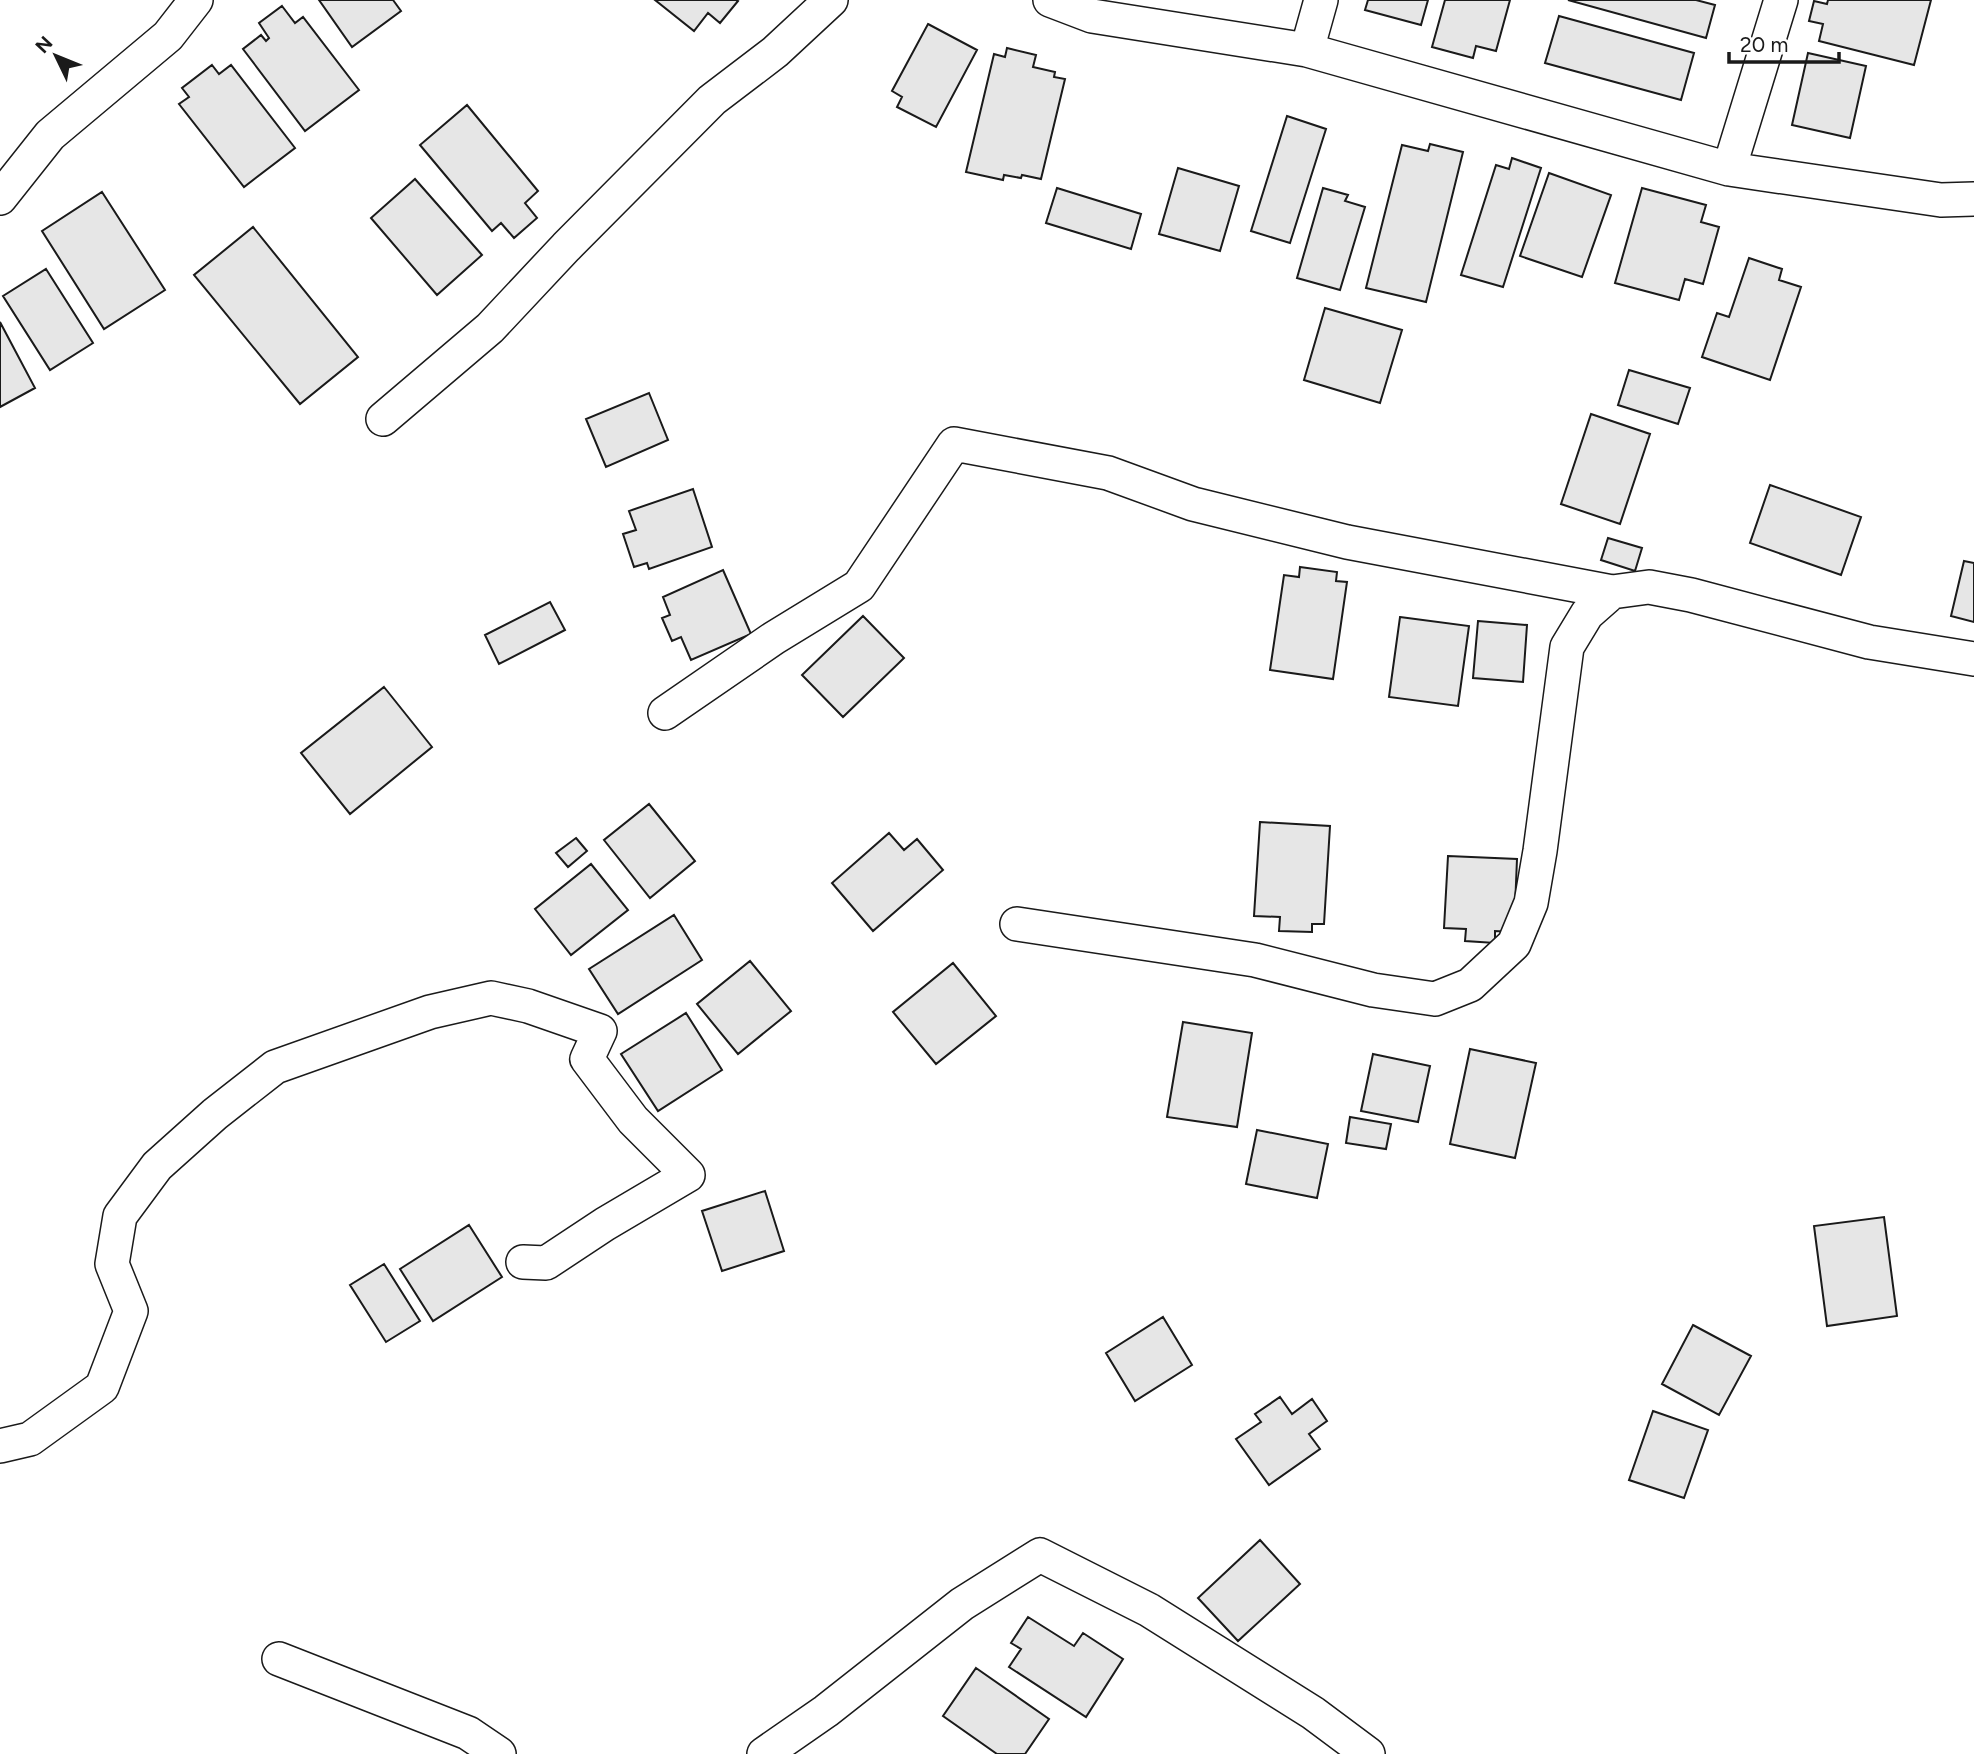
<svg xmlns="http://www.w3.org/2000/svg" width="1974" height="1754" font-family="Figtree,sans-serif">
<rect width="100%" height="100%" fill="#fff"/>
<path fill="#e6e6e6" stroke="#1a1a1a" stroke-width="2" d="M 319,0 L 393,0 L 401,11 L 352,47 Z
M 655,0 L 736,0 L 738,1 L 720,23 L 708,13 L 694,31 Z
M 1368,0 L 1428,0 L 1421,25 L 1365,10 Z
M 1445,0 L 1510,0 L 1496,51 L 1476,46 L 1473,58 L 1432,47 Z
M 1568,0 L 1696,0 L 1715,5 L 1706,38 Z
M 1828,0 L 1931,0 L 1914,65 L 1819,41 L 1823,24 L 1809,21 L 1814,1 L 1827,4 Z
M 282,6 L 295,23 L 303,17 L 359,90 L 305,131 L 243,49 L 261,35 L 266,41 L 269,38 L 259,23 Z
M 1559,16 L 1694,53 L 1681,100 L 1545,63 Z
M 928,24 L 977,50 L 936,127 L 897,107 L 902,97 L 892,91 Z
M 1007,48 L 1036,55 L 1033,67 L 1055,72 L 1054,77 L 1065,79 L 1041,179 L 1022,175 L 1021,178 L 1004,175 L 1003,180 L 966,172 L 994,54 L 1005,57 Z
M 1808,53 L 1866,66 L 1850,138 L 1792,125 Z
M 212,65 L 219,74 L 231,65 L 295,148 L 244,187 L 179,104 L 189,97 L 182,88 Z
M 467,105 L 538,191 L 525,203 L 537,218 L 514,238 L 501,223 L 492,231 L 420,145 Z
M 1287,116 L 1326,129 L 1290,243 L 1251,231 Z
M 1430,144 L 1463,152 L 1426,302 L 1366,288 L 1402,145 L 1428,151 Z
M 1512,158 L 1541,168 L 1503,287 L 1461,275 L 1496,165 L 1509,169 Z
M 1178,168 L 1239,186 L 1220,251 L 1159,234 Z
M 1549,173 L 1611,195 L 1582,277 L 1520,256 Z
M 415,179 L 482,255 L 437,295 L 371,218 Z
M 1057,188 L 1141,214 L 1131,249 L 1046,223 Z
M 1323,188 L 1348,195 L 1345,201 L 1365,207 L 1340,290 L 1297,278 Z
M 1642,188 L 1706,205 L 1701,222 L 1719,227 L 1703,284 L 1685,279 L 1679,300 L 1615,283 Z
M 102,192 L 165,290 L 104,329 L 42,231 Z
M 253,227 L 358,357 L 300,404 L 194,275 Z
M 1749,258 L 1782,269 L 1779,280 L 1801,287 L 1770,380 L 1702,357 L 1717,313 L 1729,317 Z
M 46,269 L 93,343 L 50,370 L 3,296 Z
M 1325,308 L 1402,330 L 1380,403 L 1304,380 Z
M 0,322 L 35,388 L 0,407 Z
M 1629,370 L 1690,388 L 1678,424 L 1618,405 Z
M 649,393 L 668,440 L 606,467 L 586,419 Z
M 1591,414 L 1650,434 L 1620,524 L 1561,504 Z
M 1770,485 L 1861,517 L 1841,575 L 1750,543 Z
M 693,489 L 712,547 L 649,569 L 647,563 L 634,567 L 623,534 L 636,530 L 629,511 Z
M 1608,538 L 1642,548 L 1635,571 L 1601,560 Z
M 1964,561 L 1974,563 L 1974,622 L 1951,616 Z
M 1300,567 L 1337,572 L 1336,581 L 1347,582 L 1333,679 L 1270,670 L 1284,575 L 1299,577 Z
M 723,570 L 751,634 L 691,660 L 681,637 L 672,641 L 662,618 L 670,615 L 663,597 Z
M 550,602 L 565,630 L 499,664 L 485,635 Z
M 863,616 L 904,658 L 843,717 L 802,675 Z
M 1400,617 L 1469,626 L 1458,706 L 1389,697 Z
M 1478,621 L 1527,625 L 1523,682 L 1473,678 Z
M 384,687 L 432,747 L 350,814 L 301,753 Z
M 649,804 L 695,861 L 650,898 L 604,840 Z
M 1260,822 L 1330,826 L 1324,924 L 1312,924 L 1312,932 L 1279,931 L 1280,917 L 1254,916 Z
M 889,833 L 904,850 L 917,839 L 943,870 L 873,931 L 832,883 Z
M 576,838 L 587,851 L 568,867 L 556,853 Z
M 1448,856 L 1517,859 L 1514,932 L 1495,931 L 1495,943 L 1465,941 L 1466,929 L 1444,928 Z
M 591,864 L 628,910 L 571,955 L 535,909 Z
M 674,915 L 702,960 L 618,1014 L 589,969 Z
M 750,961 L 791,1011 L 738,1054 L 697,1004 Z
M 953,963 L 996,1016 L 936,1064 L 893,1012 Z
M 686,1013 L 722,1070 L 658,1111 L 621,1054 Z
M 1183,1022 L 1252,1033 L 1237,1127 L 1167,1117 Z
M 1470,1049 L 1536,1063 L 1515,1158 L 1450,1144 Z
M 1373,1054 L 1430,1066 L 1418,1122 L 1361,1111 Z
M 1350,1117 L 1391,1124 L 1386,1149 L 1346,1143 Z
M 1257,1130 L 1328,1144 L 1317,1198 L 1246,1184 Z
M 765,1191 L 784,1251 L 722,1271 L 702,1211 Z
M 1884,1217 L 1897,1316 L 1827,1326 L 1814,1226 Z
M 469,1225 L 502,1277 L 433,1321 L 400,1269 Z
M 384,1264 L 420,1321 L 386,1342 L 350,1285 Z
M 1163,1317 L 1192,1365 L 1135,1401 L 1106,1353 Z
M 1693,1325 L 1751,1356 L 1719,1415 L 1662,1384 Z
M 1280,1397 L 1292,1414 L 1312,1399 L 1327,1421 L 1309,1434 L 1320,1449 L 1269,1485 L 1236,1439 L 1261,1422 L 1255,1414 Z
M 1653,1411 L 1708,1430 L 1684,1498 L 1629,1480 Z
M 1260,1540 L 1300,1584 L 1238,1641 L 1198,1598 Z
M 1028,1617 L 1074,1646 L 1083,1633 L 1123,1659 L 1086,1717 L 1009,1667 L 1021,1649 L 1011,1643 Z
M 976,1668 L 1049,1719 L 1025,1754 L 997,1754 L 943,1716 Z"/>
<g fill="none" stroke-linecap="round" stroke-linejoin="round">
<g stroke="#1a1a1a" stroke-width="36">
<path id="minor" d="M 1050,0 L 1092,16 L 1307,50 L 1729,169 L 1941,200 L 1974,199
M 1307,50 L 1321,0
M 1729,169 L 1781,0
M 0,198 L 50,135 L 168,36 L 196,0
M 383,419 L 490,328 L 566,247 L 712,100 L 775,52 L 831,0
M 665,713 L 774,638 L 859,586 L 954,444 L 1108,473 L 1193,504 L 1347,542 L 1612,592
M 1017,924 L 1255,960 L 1373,990 L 1435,999 L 1470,985 L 1514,944 L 1531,903 L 1540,851 L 1567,647 L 1587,614 L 1612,592 L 1649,587 L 1691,595 L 1869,642 L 1974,659
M 0,1446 L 30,1439 L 102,1387 L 131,1311 L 112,1264 L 120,1216 L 157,1166 L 215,1114 L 275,1067 L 430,1012 L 491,998 L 528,1006 L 600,1031 L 587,1059 L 633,1120 L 688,1175 L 605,1224 L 546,1263 L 523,1262
M 279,1659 L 468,1733 L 499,1754
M 764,1754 L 826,1711 L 962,1604 L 1040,1555 L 1149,1610 L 1313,1713 L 1368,1754"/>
</g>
<use href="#minor" stroke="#fff" stroke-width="33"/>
</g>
<g transform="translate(56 56) rotate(313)" stroke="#ffffff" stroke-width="5" paint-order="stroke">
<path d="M0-5L12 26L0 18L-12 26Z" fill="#1a1a1a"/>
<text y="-10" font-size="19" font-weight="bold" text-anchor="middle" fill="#1a1a1a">N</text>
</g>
<path d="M1729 52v10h110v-10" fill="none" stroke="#1a1a1a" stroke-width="3.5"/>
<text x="1740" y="52" font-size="21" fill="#1a1a1a" stroke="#ffffff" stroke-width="5" paint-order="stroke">20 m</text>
</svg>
